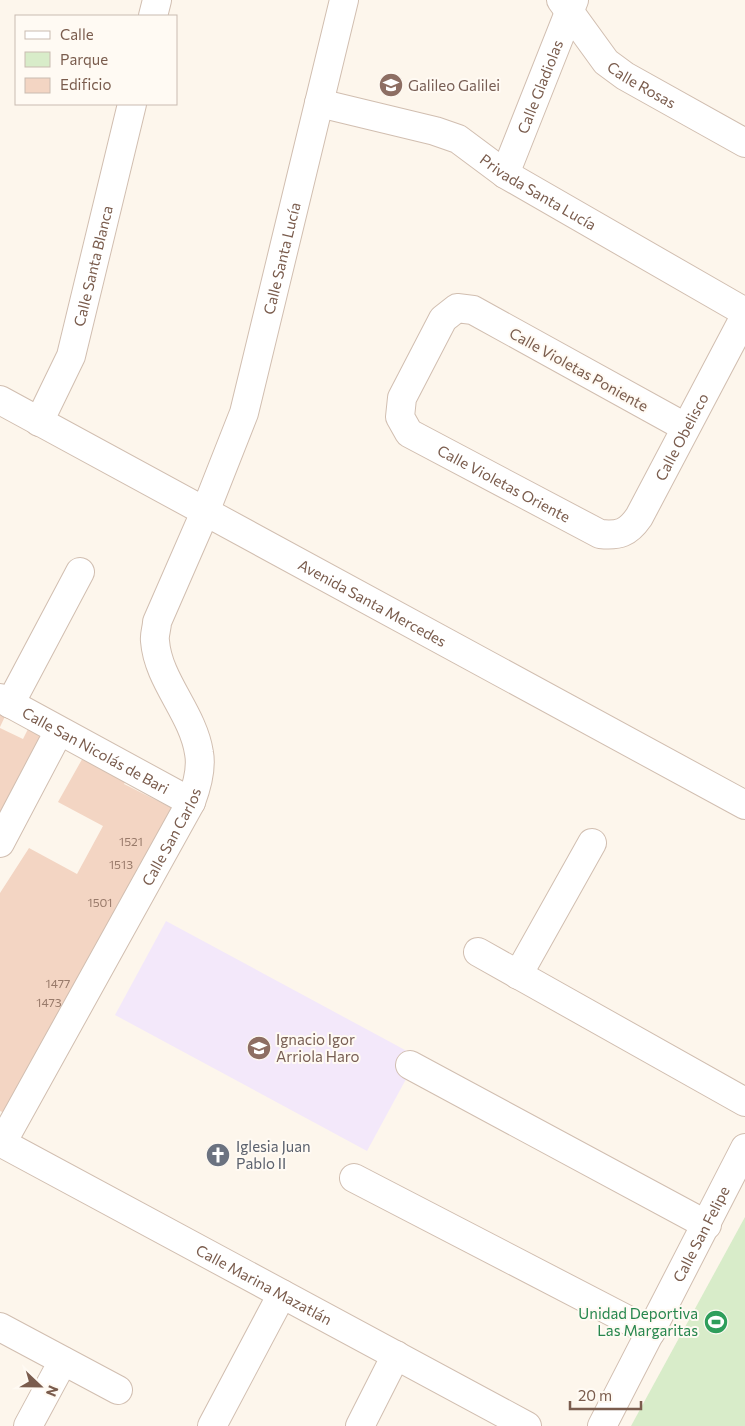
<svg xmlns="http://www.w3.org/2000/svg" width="745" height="1426" font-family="Commissioner,sans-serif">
<rect width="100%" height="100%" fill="#fdf6ec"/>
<path fill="#f3e8fa" d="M 166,921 L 418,1057 L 367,1151 L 115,1015 Z"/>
<path fill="#d8ecc9" d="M 745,1217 L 745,1426 L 631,1426 Z"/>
<path fill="#f3d5c3" d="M 0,706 L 8,710 L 0,727 Z
M 31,723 L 44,730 L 36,743 L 46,748 L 0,834 L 0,728 L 23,739 Z
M 85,754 L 128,777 L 124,784 L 174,809 L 11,1116 L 0,1111 L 0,893 L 29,848 L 77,874 L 103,826 L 58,802 Z"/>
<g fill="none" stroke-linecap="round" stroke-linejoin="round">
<g stroke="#d1beb0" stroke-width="30">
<g id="street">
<path id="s1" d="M 561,0 L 606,62 L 625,76 L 745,143"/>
<path d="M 153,16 L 157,0"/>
<path id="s2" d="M 319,103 L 435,131 L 458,139 L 505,174 L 745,312"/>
<path id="s3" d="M 505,174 L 574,0"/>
<path id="s4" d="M 0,400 L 745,805"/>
<path id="s5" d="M 39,422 L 71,356 L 132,104"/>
<path id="s6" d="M 685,427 L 473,310 L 457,308 L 443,319 L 402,398 L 400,417 L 409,433 L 600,534 C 619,536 628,533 639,517 L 745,316"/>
<path id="s7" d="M 0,698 L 191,802"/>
<path d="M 10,704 L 80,572"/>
<path d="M 0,843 L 59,731"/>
<path d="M 478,952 L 745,1102"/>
<path d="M 518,975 L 592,843"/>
<path d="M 410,1065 L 707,1225"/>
<path id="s8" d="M 0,1142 L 527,1426"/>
<path id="s9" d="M 2,1143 L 191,802 C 197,786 202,769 199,753 C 193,713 158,681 155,641 C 154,635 157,628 157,622 L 205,512 L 244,413 L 344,0"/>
<path d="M 354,1178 L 651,1332"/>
<path d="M 0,1327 L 118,1390"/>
<path d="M 28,1426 L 63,1361"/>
<path d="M 212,1426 L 282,1294"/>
<path d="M 360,1426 L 396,1355"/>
<path id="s10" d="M 602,1426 L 745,1148"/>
</g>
</g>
<use href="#street" stroke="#fff" stroke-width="28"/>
</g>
<defs>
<g id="school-disc" transform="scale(1.25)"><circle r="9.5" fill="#8d6e63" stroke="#fffaf3"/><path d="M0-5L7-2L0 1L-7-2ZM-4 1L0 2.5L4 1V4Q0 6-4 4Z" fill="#fff"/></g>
<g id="church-disc" transform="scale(1.25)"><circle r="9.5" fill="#6b7280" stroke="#fffaf3"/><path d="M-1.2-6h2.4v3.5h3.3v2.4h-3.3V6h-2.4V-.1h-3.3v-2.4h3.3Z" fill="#fff"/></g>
<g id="stadium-disc" transform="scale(1.25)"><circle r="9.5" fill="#2e9e5b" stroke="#fffaf3"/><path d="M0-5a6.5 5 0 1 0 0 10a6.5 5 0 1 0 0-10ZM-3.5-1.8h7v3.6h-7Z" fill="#fff"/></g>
</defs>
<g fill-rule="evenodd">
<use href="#school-disc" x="391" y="85"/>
<use href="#school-disc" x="259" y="1048"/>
<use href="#church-disc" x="218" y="1155"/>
<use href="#stadium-disc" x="716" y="1322"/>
</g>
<g text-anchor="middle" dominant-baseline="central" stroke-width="4" stroke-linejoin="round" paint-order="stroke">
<g font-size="12" fill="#987a6a">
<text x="131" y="841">1521</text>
<text x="121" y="864">1513</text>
<text x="100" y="902">1501</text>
<text x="58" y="983">1477</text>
<text x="49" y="1002">1473</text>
</g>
<g font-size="15" fill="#7a5c4d" stroke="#fffaf3">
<text stroke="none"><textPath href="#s1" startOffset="119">Calle Rosas</textPath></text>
<text stroke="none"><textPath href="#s3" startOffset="94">Calle Gladiolas</textPath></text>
<text stroke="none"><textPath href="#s2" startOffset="240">Privada Santa Lucía</textPath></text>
<text stroke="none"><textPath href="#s9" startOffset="966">Calle Santa Lucía</textPath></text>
<text stroke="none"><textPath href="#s5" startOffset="166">Calle Santa Blanca</textPath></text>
<text transform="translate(579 369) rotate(29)">Calle Violetas Poniente</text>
<text stroke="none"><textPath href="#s6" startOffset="755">Calle Obelisco</textPath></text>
<text stroke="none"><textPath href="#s6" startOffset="510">Calle Violetas Oriente</textPath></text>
<text stroke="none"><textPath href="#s4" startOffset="424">Avenida Santa Mercedes</textPath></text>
<text stroke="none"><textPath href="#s7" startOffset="109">Calle San Nicolás de Bari</textPath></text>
<text stroke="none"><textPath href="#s9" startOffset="350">Calle San Carlos</textPath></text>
<text stroke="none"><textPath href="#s10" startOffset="216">Calle San Felipe</textPath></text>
<text stroke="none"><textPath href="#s8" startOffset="300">Calle Marina Mazatlán</textPath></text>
</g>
<g font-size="15" fill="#785e54" stroke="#fffaf3" text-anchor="start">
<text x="408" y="85">Galileo Galilei</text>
<text x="276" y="1039">Ignacio Igor<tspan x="276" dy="17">Arriola Haro</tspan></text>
</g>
<g font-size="15" fill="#5b616d" stroke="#fffaf3" text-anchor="start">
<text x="236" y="1146">Iglesia Juan<tspan x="236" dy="17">Pablo II</tspan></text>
</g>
<g font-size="15" fill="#27864d" stroke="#fffaf3" text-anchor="end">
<text x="698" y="1313">Unidad Deportiva<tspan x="698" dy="17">Las Margaritas</tspan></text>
</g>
</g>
<rect x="15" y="15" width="162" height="90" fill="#fffaf3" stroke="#cabbb1"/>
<rect x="25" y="31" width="25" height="8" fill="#ffffff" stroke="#cabbb1"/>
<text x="60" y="40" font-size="15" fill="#7a5c4d">Calle</text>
<rect x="25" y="52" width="25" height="15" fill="#d8ecc9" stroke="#cabbb1"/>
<text x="60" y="65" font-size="15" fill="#7a5c4d">Parque</text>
<rect x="25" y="78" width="25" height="15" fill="#f3d5c3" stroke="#cabbb1"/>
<text x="60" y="90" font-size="15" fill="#7a5c4d">Edificio</text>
<g transform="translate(40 1386) rotate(112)" stroke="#fffaf3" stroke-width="4" paint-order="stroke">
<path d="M0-4L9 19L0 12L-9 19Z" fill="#7a5c4d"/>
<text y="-8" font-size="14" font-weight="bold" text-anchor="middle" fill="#7a5c4d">N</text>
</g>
<path d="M570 1401v8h71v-8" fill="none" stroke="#7a5c4d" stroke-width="2.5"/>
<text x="578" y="1401" font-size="15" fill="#7a5c4d" stroke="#fffaf3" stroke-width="4" paint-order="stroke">20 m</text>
</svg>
